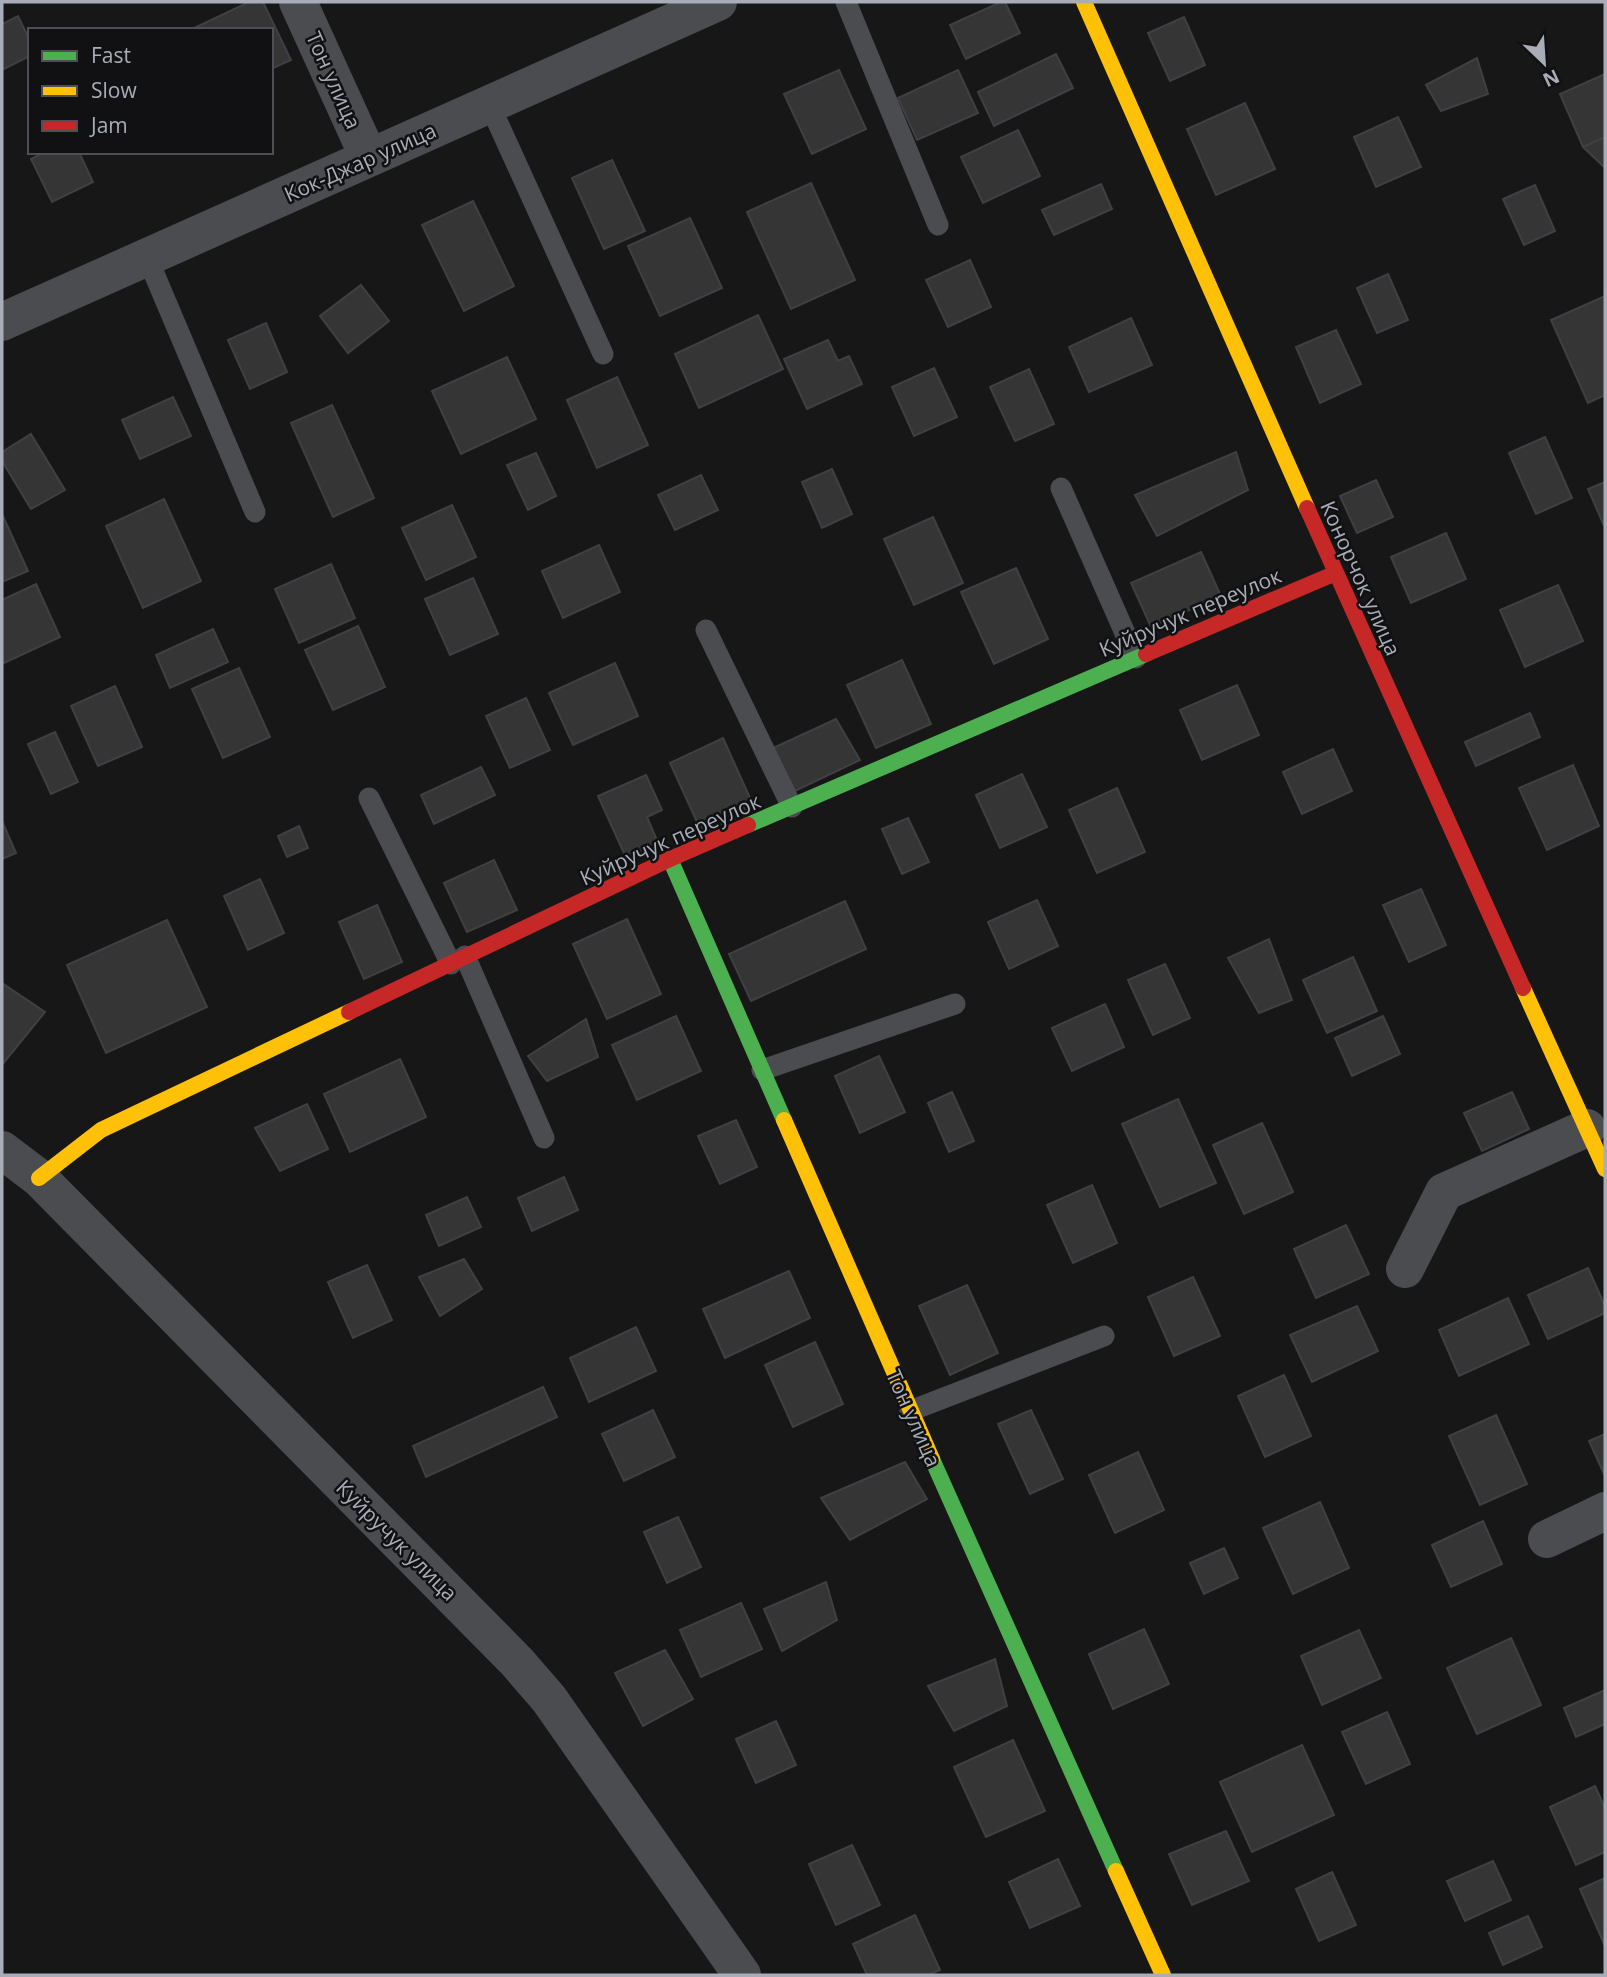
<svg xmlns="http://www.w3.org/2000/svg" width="1607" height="1977" font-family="'Open Sans',sans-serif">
<rect width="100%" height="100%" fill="#171717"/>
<path fill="#353536" stroke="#3f4043" stroke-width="2" d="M 249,2 L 263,2 L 291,60 L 271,69 L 271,30 L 190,30 Z
M 1001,2 L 1005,2 L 1020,33 L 966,59 L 950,25 Z
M 18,16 L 30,41 L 30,56 L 2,70 L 2,24 Z
M 1184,17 L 1205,65 L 1170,81 L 1148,33 Z
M 1056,54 L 1073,88 L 994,126 L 978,92 Z
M 1477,58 L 1488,94 L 1441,111 L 1426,85 Z
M 839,70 L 866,129 L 812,154 L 784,94 Z
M 958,70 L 978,113 L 917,140 L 898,98 Z
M 1605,74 L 1605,137 L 1583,147 L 1560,94 Z
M 1245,103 L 1275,169 L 1216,195 L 1187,129 Z
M 1398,117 L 1421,167 L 1376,187 L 1354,137 Z
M 1018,130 L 1040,176 L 983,203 L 961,157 Z
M 1605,137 L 1605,168 L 1583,147 Z
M 45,152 L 79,152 L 93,182 L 52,202 L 31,159 Z
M 612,160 L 645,231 L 604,249 L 572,178 Z
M 811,183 L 855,280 L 791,309 L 747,212 Z
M 1101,184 L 1112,209 L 1054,235 L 1042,210 Z
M 1535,185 L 1555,231 L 1524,245 L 1503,199 Z
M 473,201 L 514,286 L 464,311 L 422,225 Z
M 690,218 L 722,288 L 660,316 L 628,246 Z
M 970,260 L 991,307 L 948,327 L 926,280 Z
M 1388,274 L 1408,320 L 1377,333 L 1357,288 Z
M 361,285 L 389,321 L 348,353 L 320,316 Z
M 1605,296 L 1605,395 L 1588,403 L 1551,320 Z
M 758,315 L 783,369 L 699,408 L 675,354 Z
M 1131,318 L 1152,365 L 1089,392 L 1069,347 Z
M 266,323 L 287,372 L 250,389 L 228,340 Z
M 1336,330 L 1361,384 L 1320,403 L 1296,347 Z
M 828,340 L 838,361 L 849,356 L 862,384 L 807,409 L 784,359 Z
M 507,357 L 536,419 L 461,454 L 432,391 Z
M 934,368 L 957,417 L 914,436 L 892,387 Z
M 1029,369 L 1054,424 L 1015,441 L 990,387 Z
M 617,377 L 648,445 L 597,468 L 567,400 Z
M 173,397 L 191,436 L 140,459 L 122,420 Z
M 332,405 L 374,498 L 333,517 L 291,423 Z
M 31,434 L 65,490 L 31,509 L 2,461 L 2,452 Z
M 1545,437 L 1572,498 L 1536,514 L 1509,453 Z
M 1236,452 L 1248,490 L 1157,536 L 1135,495 Z
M 536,453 L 556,496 L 528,510 L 507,465 Z
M 832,469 L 852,514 L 822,528 L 802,482 Z
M 701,475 L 718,510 L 675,530 L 658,495 Z
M 1376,480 L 1393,517 L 1357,533 L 1340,496 Z
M 1605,482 L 1605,528 L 1588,489 Z
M 164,499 L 201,581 L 143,608 L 106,526 Z
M 452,505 L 476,557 L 426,580 L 402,528 Z
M 2,514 L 28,571 L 2,582 Z
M 933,517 L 963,583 L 914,605 L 884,539 Z
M 1446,533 L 1466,579 L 1411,603 L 1391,557 Z
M 599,545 L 620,592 L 563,618 L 542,571 Z
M 1201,552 L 1221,596 L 1151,627 L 1131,583 Z
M 331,564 L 355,618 L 299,643 L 275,589 Z
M 1016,568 L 1048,639 L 994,664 L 961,592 Z
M 473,578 L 498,634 L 450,655 L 425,599 Z
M 36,584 L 60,637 L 2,664 L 2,600 Z
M 1558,585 L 1583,641 L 1525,667 L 1500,610 Z
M 358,626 L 385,687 L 333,710 L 305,650 Z
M 213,629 L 228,662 L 170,688 L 156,655 Z
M 902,660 L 931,724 L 876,748 L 847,685 Z
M 615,663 L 638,716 L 573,745 L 549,693 Z
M 239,668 L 270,737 L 223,758 L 192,689 Z
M 1237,685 L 1259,735 L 1202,760 L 1180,710 Z
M 115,686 L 142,747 L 98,766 L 71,706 Z
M 526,698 L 550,750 L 510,768 L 486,716 Z
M 1530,713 L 1540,737 L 1476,766 L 1465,742 Z
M 836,719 L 860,760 L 795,791 L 771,749 Z
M 55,732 L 78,782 L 51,794 L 28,744 Z
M 723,738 L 755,809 L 702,833 L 670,763 Z
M 1333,749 L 1352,791 L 1302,814 L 1283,772 Z
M 1573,765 L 1599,826 L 1547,850 L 1519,788 Z
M 481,767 L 495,795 L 434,824 L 421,795 Z
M 1022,774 L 1047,827 L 1000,848 L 976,795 Z
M 646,775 L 662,810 L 647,817 L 659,845 L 627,860 L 598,796 Z
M 1117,788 L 1145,852 L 1097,873 L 1069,810 Z
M 908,818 L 929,862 L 902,874 L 882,829 Z
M 2,821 L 16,853 L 2,859 Z
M 299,826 L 308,848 L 287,857 L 278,836 Z
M 494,860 L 517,910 L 467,932 L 444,883 Z
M 260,879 L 284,933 L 248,950 L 224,896 Z
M 1421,889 L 1446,945 L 1409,962 L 1383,905 Z
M 1037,900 L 1058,946 L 1009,969 L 988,922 Z
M 845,901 L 866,949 L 751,1001 L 729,954 Z
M 377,905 L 402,962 L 364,979 L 339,922 Z
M 627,919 L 661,994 L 607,1019 L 573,944 Z
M 167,920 L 207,1007 L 106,1053 L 67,965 Z
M 1269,939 L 1292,1000 L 1259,1013 L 1228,958 Z
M 1353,957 L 1377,1011 L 1327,1033 L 1303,980 Z
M 1165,964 L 1190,1018 L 1153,1035 L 1128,980 Z
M 2,983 L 45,1012 L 2,1065 Z
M 1105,1004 L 1124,1047 L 1072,1071 L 1052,1028 Z
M 676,1016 L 701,1071 L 637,1100 L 612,1045 Z
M 1383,1016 L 1400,1054 L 1352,1076 L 1335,1038 Z
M 586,1019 L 598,1057 L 547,1081 L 528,1056 Z
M 879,1056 L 905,1112 L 860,1133 L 835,1076 Z
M 400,1059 L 426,1117 L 350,1152 L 324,1094 Z
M 952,1092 L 974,1141 L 949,1152 L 928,1103 Z
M 1512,1092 L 1529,1129 L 1482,1151 L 1464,1113 Z
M 1178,1099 L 1216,1183 L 1160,1207 L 1122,1124 Z
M 307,1104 L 328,1149 L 280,1171 L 255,1128 Z
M 736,1120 L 757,1167 L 720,1184 L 698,1136 Z
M 1262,1123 L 1293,1192 L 1244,1214 L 1213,1145 Z
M 564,1177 L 578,1210 L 532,1231 L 518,1198 Z
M 1092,1185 L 1117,1243 L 1073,1263 L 1047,1205 Z
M 467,1197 L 481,1227 L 439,1246 L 426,1215 Z
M 1346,1225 L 1369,1274 L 1316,1298 L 1294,1249 Z
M 464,1259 L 482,1289 L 440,1316 L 419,1277 Z
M 367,1265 L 392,1320 L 353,1338 L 328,1282 Z
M 1588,1268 L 1605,1306 L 1605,1313 L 1548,1339 L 1528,1295 Z
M 789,1271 L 810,1318 L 725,1358 L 703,1309 Z
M 1193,1277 L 1220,1336 L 1174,1356 L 1148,1297 Z
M 967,1285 L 998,1353 L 950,1375 L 919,1306 Z
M 1508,1298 L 1529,1344 L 1459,1376 L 1439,1330 Z
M 1357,1306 L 1378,1351 L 1312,1382 L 1290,1335 Z
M 636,1327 L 656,1371 L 589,1402 L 570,1358 Z
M 815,1342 L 843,1404 L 793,1427 L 765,1365 Z
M 1284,1375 L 1311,1436 L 1265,1457 L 1238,1396 Z
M 543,1387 L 557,1417 L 426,1477 L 413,1446 Z
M 653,1410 L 675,1457 L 624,1481 L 602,1434 Z
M 1031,1410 L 1063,1479 L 1030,1494 L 998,1424 Z
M 1496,1415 L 1527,1484 L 1480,1505 L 1449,1436 Z
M 1605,1434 L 1605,1476 L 1589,1441 Z
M 1138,1452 L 1164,1510 L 1115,1533 L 1089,1475 Z
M 905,1462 L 927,1499 L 850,1540 L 821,1498 Z
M 1320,1502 L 1349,1568 L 1293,1594 L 1263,1528 Z
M 678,1517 L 701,1567 L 667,1583 L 644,1532 Z
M 1483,1521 L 1502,1564 L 1451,1587 L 1432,1545 Z
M 1224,1548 L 1238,1578 L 1204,1594 L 1190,1563 Z
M 826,1582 L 837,1620 L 782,1651 L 764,1609 Z
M 741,1603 L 762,1649 L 701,1677 L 680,1630 Z
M 1144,1629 L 1169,1684 L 1113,1709 L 1089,1654 Z
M 1359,1630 L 1381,1678 L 1322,1705 L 1301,1656 Z
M 1511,1638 L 1541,1705 L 1477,1734 L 1447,1668 Z
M 665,1650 L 693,1699 L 643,1726 L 615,1673 Z
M 995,1659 L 1007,1706 L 954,1731 L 928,1686 Z
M 1605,1690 L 1605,1724 L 1576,1737 L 1564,1708 Z
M 1387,1712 L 1410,1764 L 1366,1784 L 1342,1732 Z
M 776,1721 L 796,1765 L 756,1783 L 736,1739 Z
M 1013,1740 L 1045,1811 L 986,1837 L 954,1767 Z
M 1302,1745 L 1334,1815 L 1252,1852 L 1220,1782 Z
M 1595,1786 L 1605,1808 L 1605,1852 L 1576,1865 L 1550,1807 Z
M 1226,1831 L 1249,1881 L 1192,1905 L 1169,1854 Z
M 852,1845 L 880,1905 L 836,1925 L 809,1864 Z
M 1058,1859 L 1080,1906 L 1030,1928 L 1009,1882 Z
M 1493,1861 L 1511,1900 L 1465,1921 L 1447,1881 Z
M 1332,1872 L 1356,1925 L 1319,1941 L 1296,1889 Z
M 1605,1878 L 1605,1946 L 1580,1889 Z
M 915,1915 L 940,1970 L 928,1975 L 867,1975 L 853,1944 Z
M 1528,1916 L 1542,1947 L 1503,1965 L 1489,1933 Z"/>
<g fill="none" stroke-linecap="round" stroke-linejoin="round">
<path stroke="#4b4c50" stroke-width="21" d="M 846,2 L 938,225
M 487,105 L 497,121 L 603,354
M 147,257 L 255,512
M 1061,488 L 1136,658
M 706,630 L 792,807
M 369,798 L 451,964
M 465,956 L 544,1138
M 762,1070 L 955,1004
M 910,1411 L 1104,1336"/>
<path stroke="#4b4c50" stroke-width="38" d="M 298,2 L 369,158
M 2,322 L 718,2
M 2,1150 L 39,1178 L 517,1662 L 549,1699 L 742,1975
M 1405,1269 L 1444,1192 L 1587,1128
M 1547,1539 L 1605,1511"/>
<path stroke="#4caf50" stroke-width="16" d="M 748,825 L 1146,654
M 670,859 L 784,1120
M 932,1459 L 1116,1871"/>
<path stroke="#ffc107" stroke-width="16" d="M 1084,2 L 1307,508
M 1523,988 L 1605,1169
M 784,1120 L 932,1459
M 39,1178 L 101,1130 L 349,1012
M 1116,1871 L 1163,1975"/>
<path stroke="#c62828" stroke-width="16" d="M 1307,508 L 1523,988
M 1146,654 L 1336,573
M 349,1012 L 670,859 L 748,825"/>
</g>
<g text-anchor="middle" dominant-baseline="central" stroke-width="5" stroke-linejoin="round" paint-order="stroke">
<g font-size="21" fill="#a8adb8" stroke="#111113">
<text transform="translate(334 80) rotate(66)">Тон улица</text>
<text transform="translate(360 162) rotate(-24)">Кок-Джар улица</text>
<text transform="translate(1361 578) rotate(66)">Конорчок улица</text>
<text transform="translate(1190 612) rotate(-23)">Куйручук переулок</text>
<text transform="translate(670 839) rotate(-24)">Куйручук переулок</text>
<text transform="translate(914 1418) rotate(66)">Тон улица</text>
<text transform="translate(397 1540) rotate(45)">Куйручук улица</text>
</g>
</g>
<rect width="1607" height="1977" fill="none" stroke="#a8adb8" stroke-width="7"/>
<rect x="28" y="28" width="245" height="126" fill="#111113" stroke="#4d4f55" stroke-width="2"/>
<rect x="42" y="51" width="35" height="10" fill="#4caf50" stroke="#4d4f55" stroke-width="2"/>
<text x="91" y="63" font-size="21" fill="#a8adb8">Fast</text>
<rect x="42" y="86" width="35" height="10" fill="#ffc107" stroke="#4d4f55" stroke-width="2"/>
<text x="91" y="98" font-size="21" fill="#a8adb8">Slow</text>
<rect x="42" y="121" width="35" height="10" fill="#c62828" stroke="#4d4f55" stroke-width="2"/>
<text x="91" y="133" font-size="21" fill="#a8adb8">Jam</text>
<g transform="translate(1544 63) rotate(155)" stroke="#111113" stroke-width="5" paint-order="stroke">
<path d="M0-5L12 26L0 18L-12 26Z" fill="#a8adb8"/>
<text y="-10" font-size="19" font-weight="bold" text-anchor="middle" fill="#a8adb8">N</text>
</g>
</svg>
